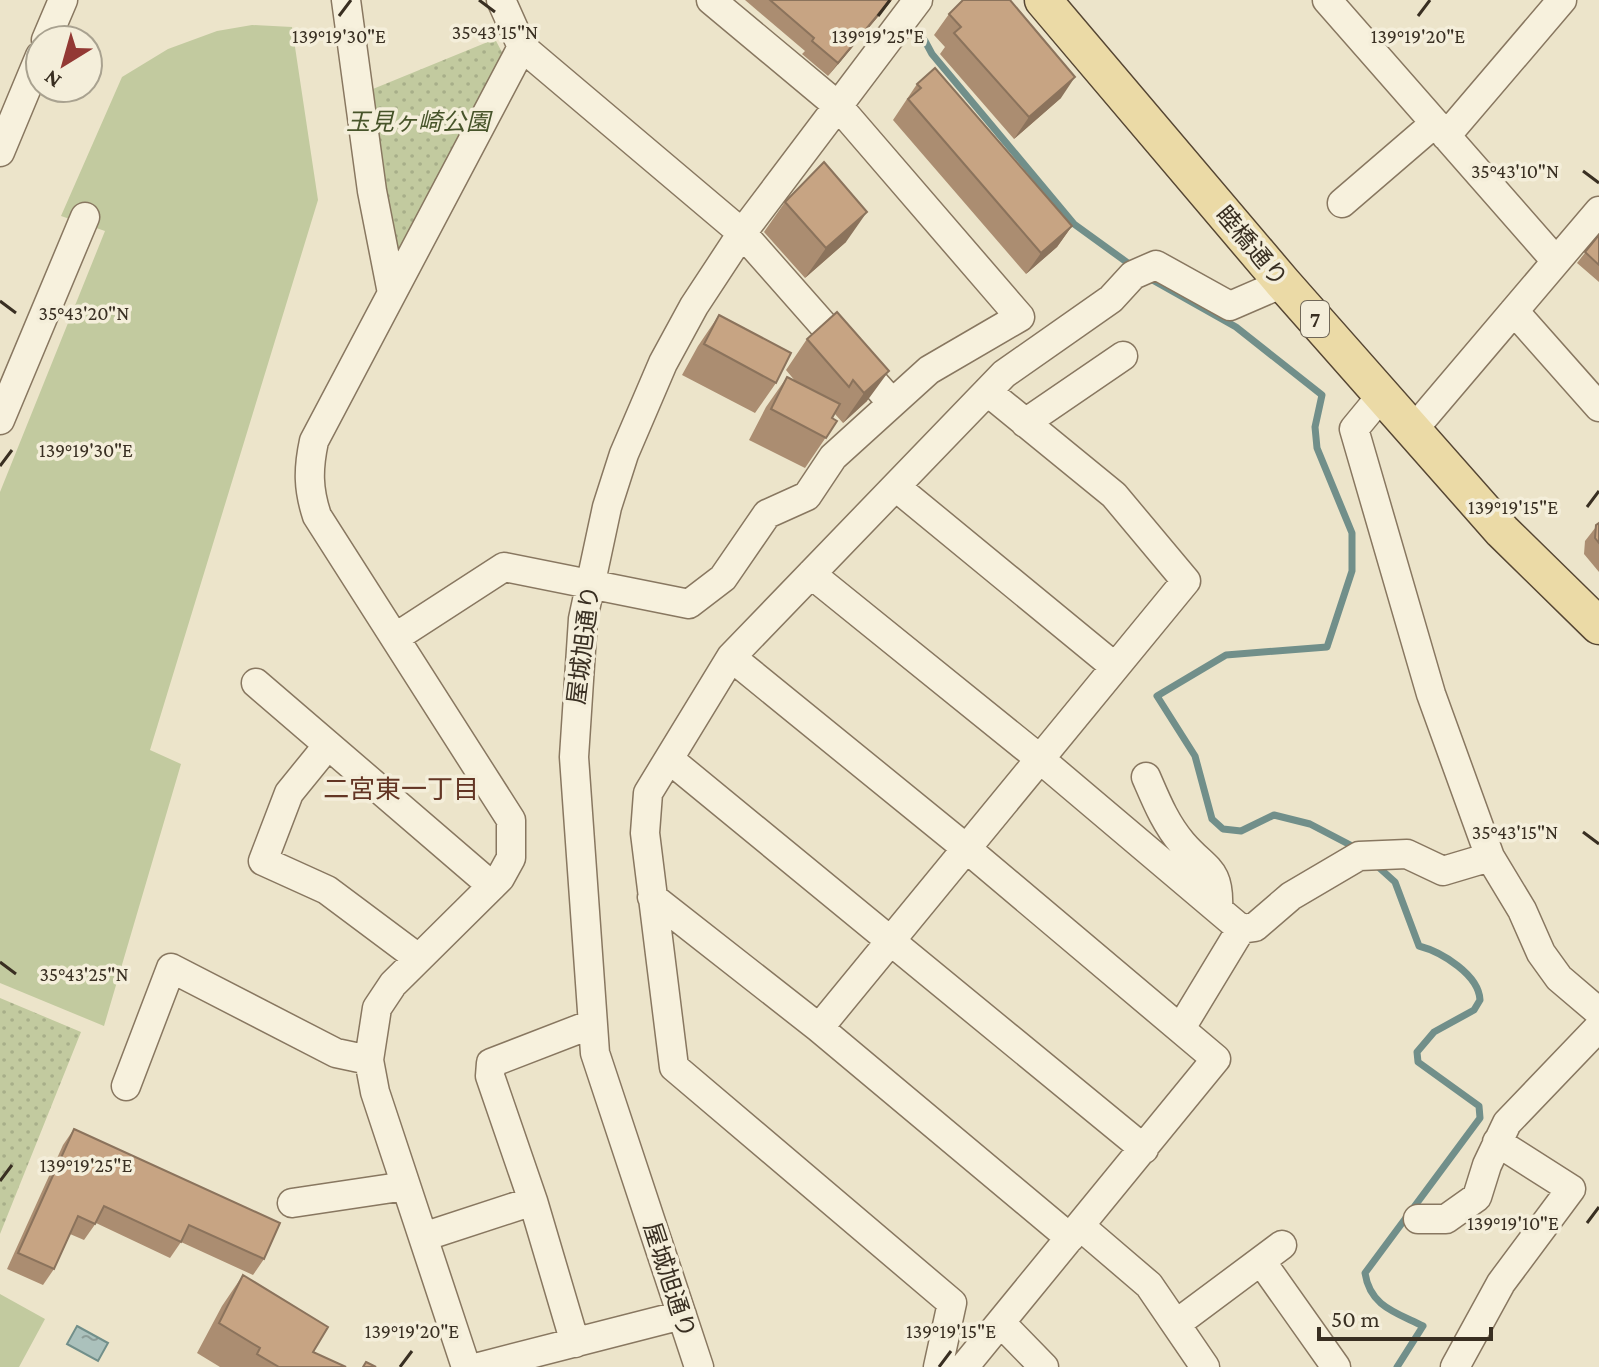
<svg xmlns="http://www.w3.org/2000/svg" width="1599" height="1367" font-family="'Crimson Pro','Noto Sans JP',serif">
<defs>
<pattern id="grass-dots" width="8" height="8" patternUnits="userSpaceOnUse" patternTransform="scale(2)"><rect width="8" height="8" fill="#c2ca9f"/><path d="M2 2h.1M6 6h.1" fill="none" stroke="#a7ae89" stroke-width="1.8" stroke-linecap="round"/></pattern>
<pattern id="water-ripples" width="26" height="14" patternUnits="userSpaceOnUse" patternTransform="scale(2)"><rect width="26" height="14" fill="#abc1bc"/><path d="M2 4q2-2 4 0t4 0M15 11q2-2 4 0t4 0" fill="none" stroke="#8c9d98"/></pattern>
</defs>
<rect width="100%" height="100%" fill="#ece4ca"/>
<path fill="url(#grass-dots)" d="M 495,39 L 504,56 L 399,258 L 387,257 L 368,91 Z
M 0,998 L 81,1032 L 0,1234 Z"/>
<path fill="#c2ca9f" d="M 252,25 L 292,27 L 318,200 L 150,750 L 181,764 L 104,1026 L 0,983 L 0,492 L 105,231 L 61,216 L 122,77 L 168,49 L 217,31 Z
M 0,1294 L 45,1319 L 19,1367 L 0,1367 Z"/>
<path fill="url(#water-ripples)" stroke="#718f8a" stroke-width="2" d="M 77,1326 L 108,1343 L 98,1361 L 67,1344 Z"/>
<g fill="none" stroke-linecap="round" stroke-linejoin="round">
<path stroke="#718f8a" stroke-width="7" d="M 925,41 L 932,54 L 1074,224 L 1132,266
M 1149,278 L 1236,327 L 1322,395 L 1315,427 L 1317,448 L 1352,533 L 1352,571 L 1327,647 L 1226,655 L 1157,696 L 1195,756 L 1212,819 L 1223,829 L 1241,831 L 1274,815 L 1310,824 L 1356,848
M 1375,864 L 1395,882 L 1419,946 C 1442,952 1479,975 1480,1000 L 1474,1010 L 1434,1032 L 1417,1052 L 1418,1062 L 1479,1106 L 1480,1118 L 1365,1273 C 1370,1306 1395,1312 1423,1326 L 1397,1367"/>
<g stroke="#887760" stroke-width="31">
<path id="minor" d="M 346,0 L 372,191 L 392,293
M 1327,0 L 1556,261
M 46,40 L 63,0
M 522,47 L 742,233 L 892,403
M 1446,136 L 1562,0
M 0,152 L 40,56
M 1342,203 L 1435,123
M 1514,311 L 1599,407
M 1382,395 L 1354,429 L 1431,694 L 1490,857 L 1522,910 L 1541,953 L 1559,978 L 1599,1012
M 0,420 L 85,217
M 1025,423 L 1123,356
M 1413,430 L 1599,211
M 896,487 L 1115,667
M 811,574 L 1040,759 L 1241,929 L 1181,1028
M 396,637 L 504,567 L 689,604 L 723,578 L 767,514 L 807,496 L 833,457 L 929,370 L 1020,317 L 838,106 L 711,0
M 731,657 L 967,849 L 1216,1059 L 964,1367
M 256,683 L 492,886
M 328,745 L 289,793 L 263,861 L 327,890 L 418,958
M 669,759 L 1144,1149
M 1146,777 C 1156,800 1165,823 1182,843 C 1206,871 1220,868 1218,909
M 652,897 L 819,1028 L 1070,1238
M 1241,929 L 1255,927 L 1291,896 L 1359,856 L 1407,854 L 1443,871 L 1490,857
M 819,1028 L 1186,581 L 1114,495 L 988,392
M 126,1086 L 171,968 L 336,1053 L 369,1060
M 292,1203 L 406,1186
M 1418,1219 L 1446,1219 L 1477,1197 L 1487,1165 L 1507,1123 L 1599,1027
M 1080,1226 L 1149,1285 L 1205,1367
M 423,1237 L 533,1201
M 1261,1261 L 1336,1367
M 1001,1323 L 1044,1367
M 1176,1324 L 1282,1245
M 575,1343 L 533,1201 L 490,1076 L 491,1063 L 592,1024
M 466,1367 L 375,1092 L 369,1060 L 377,1008 L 393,984 L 500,878 L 511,858 L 511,820 L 317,516 C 308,489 308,469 314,441 L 522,47 L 501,0
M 479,1367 L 682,1315
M 699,1367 L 595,1053 L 574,757 L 583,619 L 607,507 L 624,454 L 663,363 L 694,306 L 742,233 L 918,0
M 938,1367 L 952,1303 L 674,1067 L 645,833 L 648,793 L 731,657 L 1004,374 L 1111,299 L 1133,275 L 1156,265 L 1230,306 L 1283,283
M 1455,1367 L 1501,1283 L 1571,1189 L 1497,1142"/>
</g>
<g stroke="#564633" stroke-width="39">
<path id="major" d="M 1043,0 L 1283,283 L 1502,531 L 1599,626"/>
</g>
<use href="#minor" stroke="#f7f1dd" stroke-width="28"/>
<use href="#major" stroke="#ebdaa6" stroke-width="36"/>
</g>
<path fill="#ab8d71" d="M 745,0 L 892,0 L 828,76 L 802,54 L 805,51 Z
M 949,14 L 1061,98 L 1014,139 L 940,54 L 945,47 L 934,35 Z
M 917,84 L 1072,226 L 1057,247 L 1026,274 L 893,120 Z
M 785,202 L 846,242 L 805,278 L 764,232 Z
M 1599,235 L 1599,282 L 1577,263 Z
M 837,312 L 867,401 L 843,423 L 835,414 L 832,418 L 837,421 L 805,468 L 749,440 L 766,407 L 787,377 L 796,382 L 786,370 L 807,339 Z
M 719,315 L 776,383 L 755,413 L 682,375 L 698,346 Z
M 1599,523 L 1599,572 L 1584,554 L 1585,541 Z
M 74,1129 L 264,1259 L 253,1275 L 181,1242 L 170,1258 L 96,1223 L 84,1240 L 70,1234 L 54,1269 L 43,1285 L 7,1269 L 63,1145 Z
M 243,1275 L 313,1352 L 346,1367 L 220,1367 L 197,1353 L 222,1306 Z"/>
<path fill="#8b735c" d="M 890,0 L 892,0 L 828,76 L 838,63 Z
M 1075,77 L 1061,98 L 1014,139 L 1029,117 Z
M 867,212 L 846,242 L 805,278 L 826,248 Z
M 1072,226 L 1057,247 L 1026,274 L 1041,253 Z
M 889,371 L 867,401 L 843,423 L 864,393 Z"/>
<path fill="#c7a483" stroke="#8b735c" stroke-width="2" d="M 770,0 L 890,0 L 838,63 L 812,41 L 814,38 Z
M 963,0 L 1010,0 L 1075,77 L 1029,117 L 954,33 L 961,27 L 949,14 Z
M 935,68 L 1072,226 L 1041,253 L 908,99 L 921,88 L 917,84 Z
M 824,162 L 867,212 L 826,248 L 785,202 Z
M 1599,235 L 1599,265 L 1585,252 Z
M 837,312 L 889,371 L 864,393 L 853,380 L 849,387 L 807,339 Z
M 719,315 L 791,353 L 776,383 L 704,344 Z
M 787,377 L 840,404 L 832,418 L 837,421 L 826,438 L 771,409 Z
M 1599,523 L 1599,543 L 1595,538 L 1596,525 Z
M 74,1129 L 280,1223 L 264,1259 L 189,1225 L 181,1242 L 104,1206 L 95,1224 L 78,1216 L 54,1269 L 18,1253 Z
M 243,1275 L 328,1327 L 313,1352 L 346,1367 L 279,1367 L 257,1354 L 260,1348 L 219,1323 Z
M 366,1362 L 376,1367 L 363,1367 Z"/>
<path fill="none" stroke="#392f22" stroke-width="3" d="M 479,0 L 495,12M 339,16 L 351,0M 878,16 L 890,0M 1418,16 L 1430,0M 1583,171 L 1599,183M 0,301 L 16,313M 0,466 L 12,450M 1587,507 L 1599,491M 1583,832 L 1599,844M 0,962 L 16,974M 0,1181 L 12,1165M 1587,1223 L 1599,1207M 400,1367 L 412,1351M 939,1367 L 951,1351"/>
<g text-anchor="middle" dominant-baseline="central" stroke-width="7" stroke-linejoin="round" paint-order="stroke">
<rect fill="#f4eeda" stroke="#716859" stroke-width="2" x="1301" y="301" width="28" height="36" rx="6"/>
<g font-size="22" font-weight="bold" fill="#392f22">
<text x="1315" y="319">7</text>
</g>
<g font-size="24" font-style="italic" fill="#47542a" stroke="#f4eeda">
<text x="418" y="121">玉見ヶ崎公園</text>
</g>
<g font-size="24" fill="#392f22" stroke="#f4eeda">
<text transform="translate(1252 246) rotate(50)">睦橋通り</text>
<text transform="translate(583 645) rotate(-83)">屋城旭通り</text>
<text transform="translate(670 1280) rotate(72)">屋城旭通り</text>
</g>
<g font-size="26" fill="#633524" stroke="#f4eeda">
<text x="401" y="789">二宮東一丁目</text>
</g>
</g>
<g font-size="20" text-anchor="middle" fill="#392f22" stroke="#f4eeda" stroke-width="7" stroke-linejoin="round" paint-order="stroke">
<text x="495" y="39">35°43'15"N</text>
<text x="339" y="43">139°19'30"E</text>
<text x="878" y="43">139°19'25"E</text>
<text x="1418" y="43">139°19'20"E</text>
<text x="1515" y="178">35°43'10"N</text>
<text x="84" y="320">35°43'20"N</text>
<text x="86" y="457">139°19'30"E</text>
<text x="1513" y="514">139°19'15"E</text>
<text x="1515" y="839">35°43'15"N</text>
<text x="84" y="981">35°43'25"N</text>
<text x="86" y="1172">139°19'25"E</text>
<text x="1513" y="1230">139°19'10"E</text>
<text x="412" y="1338">139°19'20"E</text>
<text x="951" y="1338">139°19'15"E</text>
</g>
<g transform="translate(64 64) rotate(217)"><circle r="38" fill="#f4eeda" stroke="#a9a290" stroke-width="2"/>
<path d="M0-6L14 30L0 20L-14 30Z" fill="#933934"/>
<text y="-12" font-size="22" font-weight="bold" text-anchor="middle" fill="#392f22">N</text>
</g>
<path d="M1319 1327v12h172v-12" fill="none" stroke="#392f22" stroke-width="4"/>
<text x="1331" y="1327" font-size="24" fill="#392f22" stroke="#f4eeda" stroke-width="6" paint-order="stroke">50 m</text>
</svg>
